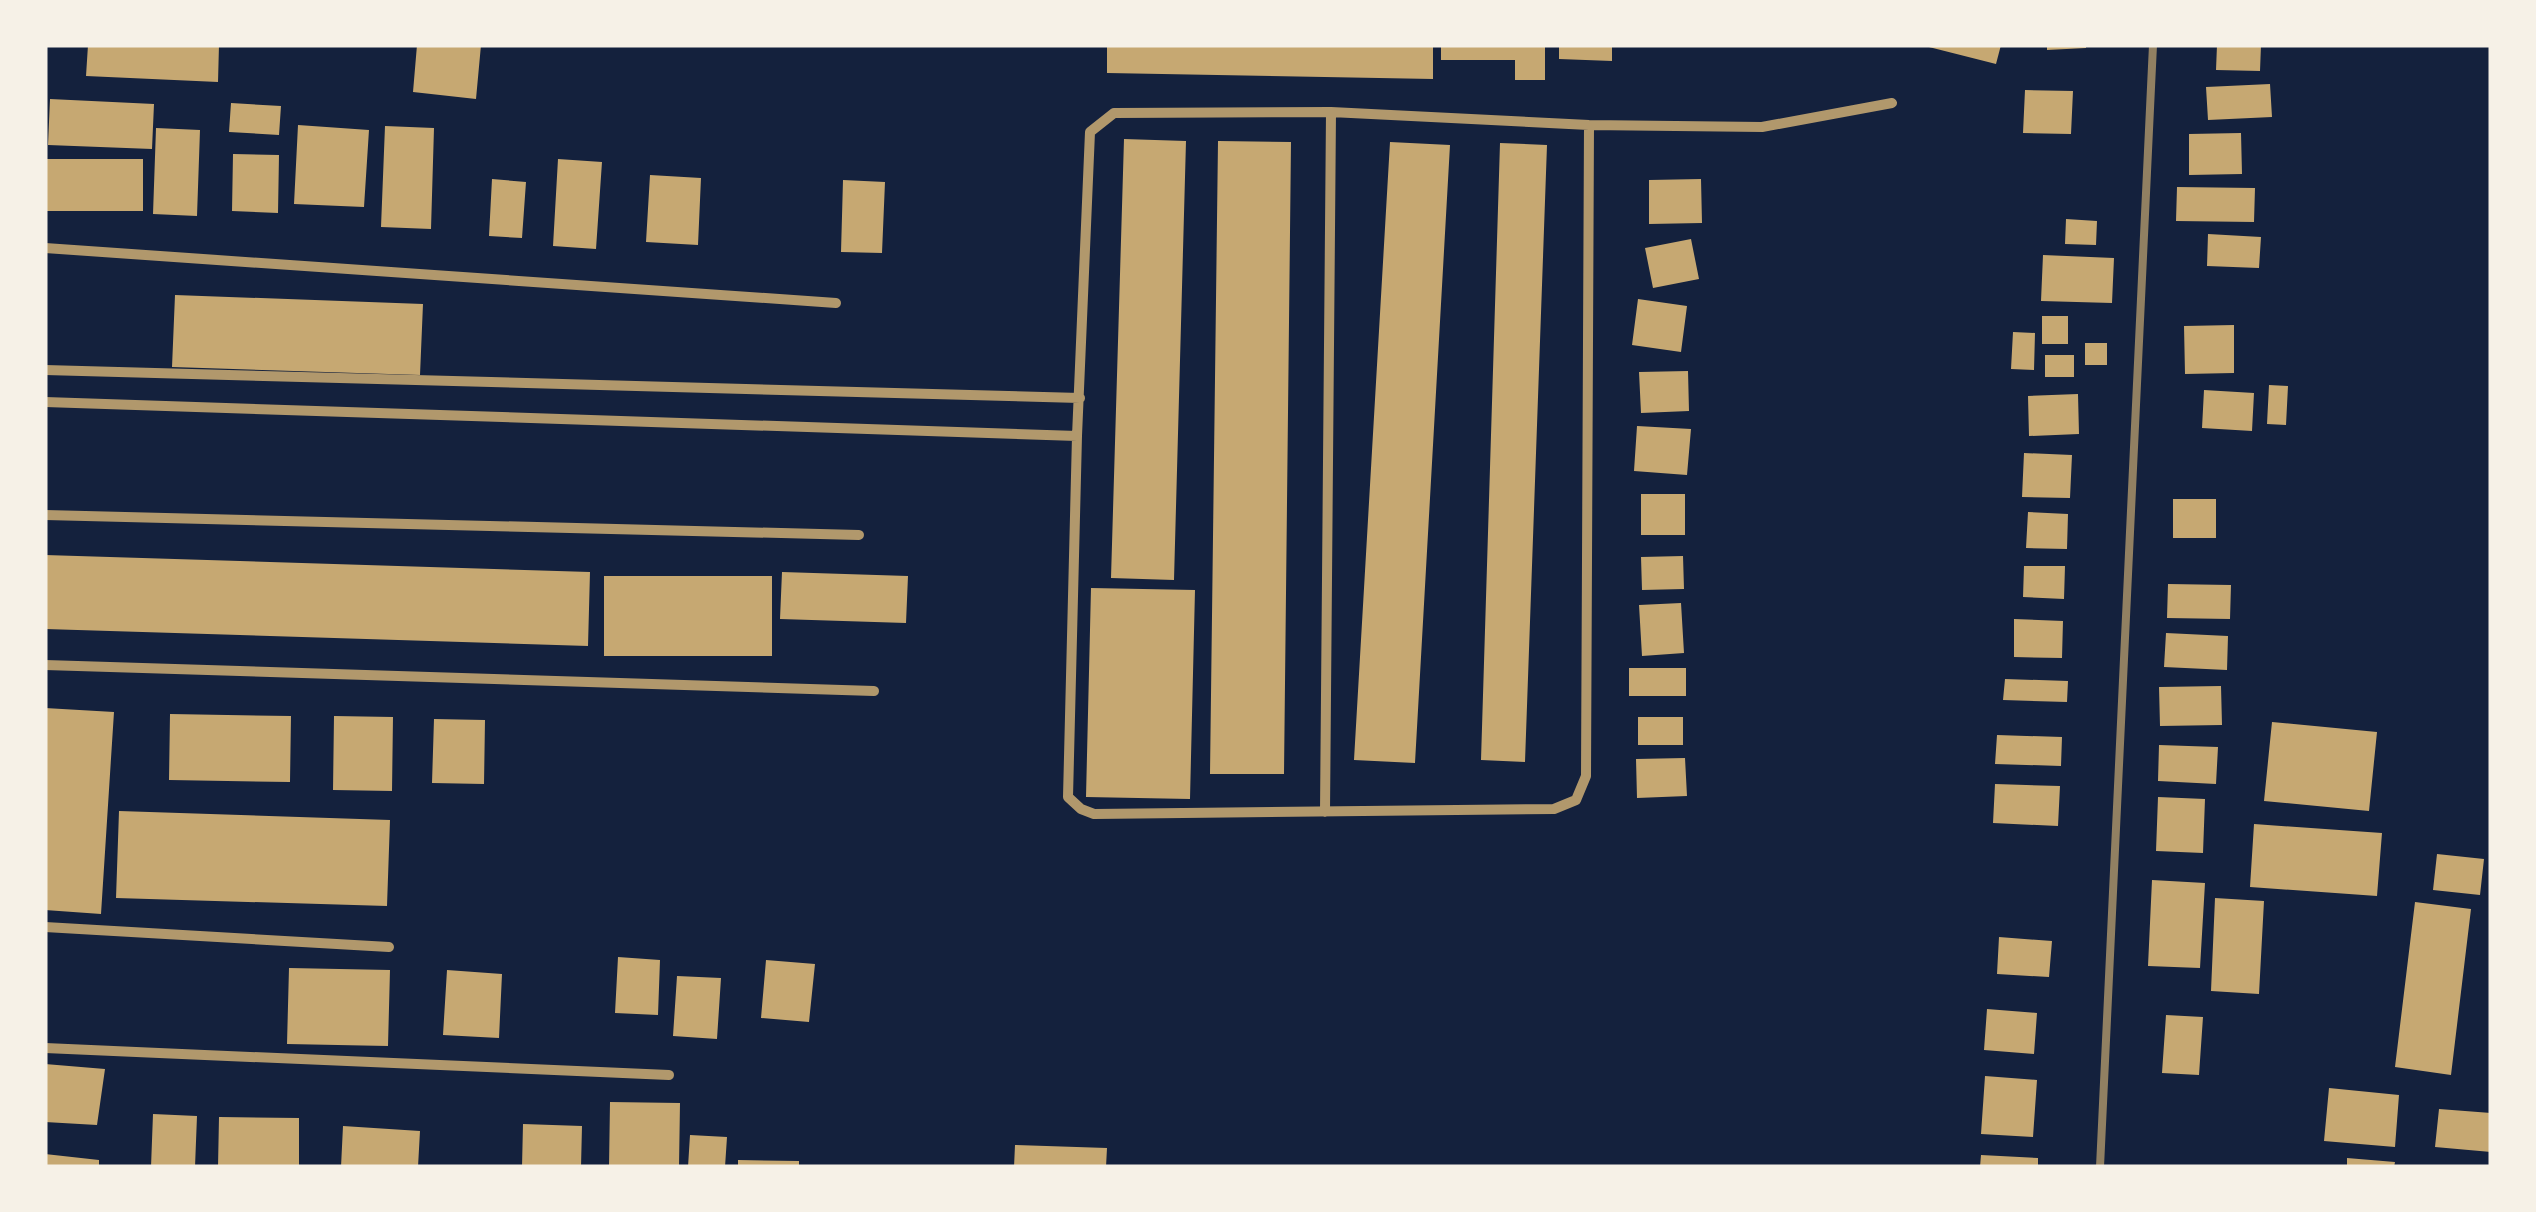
<svg xmlns="http://www.w3.org/2000/svg" width="2536" height="1212" font-family="'Nunito Sans',sans-serif">
<rect width="100%" height="100%" fill="#14213d"/>
<path fill="#c6a872" d="M 88,45 L 219,45 L 218,82 L 86,76 Z
M 417,45 L 481,45 L 476,99 L 413,92 Z
M 1107,45 L 1433,45 L 1433,79 L 1107,73 Z
M 1441,45 L 1545,45 L 1545,80 L 1515,80 L 1515,60 L 1441,60 Z
M 1559,45 L 1612,45 L 1612,61 L 1559,59 Z
M 1921,45 L 2001,45 L 1996,64 Z
M 2047,45 L 2086,45 L 2086,48 L 2047,50 Z
M 2217,45 L 2261,45 L 2260,71 L 2216,70 Z
M 2270,84 L 2272,117 L 2208,120 L 2206,87 Z
M 2025,90 L 2073,91 L 2071,134 L 2023,133 Z
M 50,99 L 154,104 L 152,149 L 48,145 Z
M 231,103 L 281,106 L 279,135 L 229,132 Z
M 298,125 L 369,130 L 364,207 L 294,204 Z
M 385,126 L 434,128 L 431,229 L 381,227 Z
M 156,128 L 200,130 L 197,216 L 153,214 Z
M 2241,133 L 2242,174 L 2189,175 L 2189,134 Z
M 1124,139 L 1186,141 L 1174,580 L 1111,578 Z
M 1218,141 L 1291,142 L 1284,774 L 1210,774 Z
M 1390,142 L 1450,145 L 1415,763 L 1354,760 Z
M 1500,143 L 1547,145 L 1525,762 L 1481,760 Z
M 233,154 L 279,155 L 278,213 L 232,211 Z
M 45,159 L 143,159 L 143,211 L 45,211 Z
M 558,159 L 602,162 L 596,249 L 553,246 Z
M 650,175 L 701,178 L 698,245 L 646,242 Z
M 492,179 L 526,182 L 522,238 L 489,236 Z
M 1701,179 L 1702,223 L 1649,224 L 1649,180 Z
M 843,180 L 885,182 L 882,253 L 841,252 Z
M 2177,187 L 2255,188 L 2254,222 L 2176,221 Z
M 2066,219 L 2097,221 L 2096,245 L 2065,244 Z
M 2208,234 L 2261,237 L 2259,268 L 2207,266 Z
M 1691,239 L 1699,279 L 1653,288 L 1645,248 Z
M 2043,255 L 2114,258 L 2112,303 L 2041,301 Z
M 175,295 L 423,304 L 420,375 L 172,367 Z
M 1638,299 L 1687,306 L 1681,352 L 1632,345 Z
M 2042,316 L 2068,316 L 2068,344 L 2042,344 Z
M 2234,325 L 2234,373 L 2185,374 L 2184,326 Z
M 2013,332 L 2035,333 L 2034,370 L 2011,369 Z
M 2085,343 L 2107,343 L 2107,365 L 2085,365 Z
M 2045,355 L 2074,355 L 2074,377 L 2045,377 Z
M 1688,371 L 1689,411 L 1641,413 L 1639,372 Z
M 2269,385 L 2288,386 L 2286,425 L 2267,424 Z
M 2204,390 L 2254,393 L 2252,431 L 2202,428 Z
M 2078,394 L 2079,434 L 2029,436 L 2028,396 Z
M 1637,426 L 1691,429 L 1687,475 L 1634,471 Z
M 2024,453 L 2072,455 L 2070,498 L 2022,497 Z
M 1641,494 L 1685,494 L 1685,535 L 1641,535 Z
M 2173,499 L 2216,499 L 2216,538 L 2173,538 Z
M 2028,512 L 2068,514 L 2067,549 L 2026,548 Z
M 45,555 L 590,572 L 588,646 L 45,629 Z
M 1683,556 L 1684,589 L 1642,590 L 1641,557 Z
M 2024,566 L 2065,566 L 2064,599 L 2023,597 Z
M 782,572 L 908,576 L 906,623 L 780,619 Z
M 604,576 L 772,576 L 772,656 L 604,656 Z
M 2168,584 L 2231,585 L 2230,619 L 2167,618 Z
M 1091,588 L 1195,590 L 1190,799 L 1086,797 Z
M 1681,603 L 1684,653 L 1642,656 L 1639,605 Z
M 2014,619 L 2063,621 L 2062,658 L 2014,657 Z
M 2166,633 L 2228,636 L 2227,670 L 2164,667 Z
M 1629,668 L 1686,668 L 1686,696 L 1629,696 Z
M 2005,679 L 2068,681 L 2067,702 L 2003,700 Z
M 2221,686 L 2222,725 L 2160,726 L 2159,687 Z
M 45,708 L 114,712 L 101,914 L 45,910 Z
M 170,714 L 291,716 L 290,782 L 169,780 Z
M 334,716 L 393,717 L 392,791 L 333,790 Z
M 1638,717 L 1683,717 L 1683,745 L 1638,745 Z
M 434,719 L 485,720 L 484,784 L 432,783 Z
M 2272,722 L 2377,732 L 2369,811 L 2264,801 Z
M 1997,735 L 2062,737 L 2061,766 L 1995,764 Z
M 2159,745 L 2218,747 L 2216,784 L 2158,781 Z
M 1685,758 L 1687,796 L 1637,798 L 1636,759 Z
M 1995,784 L 2060,786 L 2058,826 L 1993,823 Z
M 2158,797 L 2205,799 L 2203,853 L 2156,851 Z
M 119,811 L 390,820 L 387,906 L 116,898 Z
M 2254,824 L 2382,833 L 2377,896 L 2250,887 Z
M 2437,854 L 2484,859 L 2480,895 L 2433,890 Z
M 2152,880 L 2205,883 L 2200,968 L 2148,966 Z
M 2215,898 L 2264,901 L 2259,994 L 2211,991 Z
M 2415,902 L 2471,909 L 2451,1075 L 2395,1067 Z
M 1999,937 L 2052,941 L 2049,977 L 1997,974 Z
M 618,957 L 660,960 L 658,1015 L 615,1013 Z
M 766,960 L 815,964 L 809,1022 L 761,1018 Z
M 289,968 L 390,970 L 388,1046 L 287,1044 Z
M 447,970 L 502,974 L 499,1038 L 443,1035 Z
M 677,976 L 721,978 L 717,1039 L 673,1036 Z
M 1987,1009 L 2037,1013 L 2034,1054 L 1984,1050 Z
M 2166,1015 L 2203,1017 L 2199,1075 L 2162,1073 Z
M 45,1064 L 105,1069 L 97,1125 L 45,1122 Z
M 1985,1076 L 2037,1080 L 2033,1137 L 1981,1134 Z
M 2329,1088 L 2399,1095 L 2395,1147 L 2324,1141 Z
M 610,1102 L 680,1103 L 679,1167 L 609,1167 Z
M 2439,1109 L 2491,1113 L 2491,1152 L 2435,1147 Z
M 153,1114 L 197,1116 L 195,1167 L 151,1167 Z
M 219,1117 L 299,1118 L 299,1167 L 218,1167 Z
M 523,1124 L 582,1126 L 581,1167 L 522,1167 Z
M 343,1126 L 420,1131 L 418,1167 L 341,1167 Z
M 690,1135 L 727,1137 L 725,1167 L 688,1167 Z
M 1015,1145 L 1107,1148 L 1106,1167 L 1014,1167 Z
M 45,1154 L 99,1160 L 99,1167 L 45,1167 Z
M 1981,1155 L 2038,1158 L 2038,1167 L 1980,1167 Z
M 2347,1158 L 2395,1162 L 2394,1167 L 2347,1167 Z
M 738,1160 L 799,1161 L 799,1167 L 738,1167 Z"/>
<g fill="none" stroke-linecap="round" stroke-linejoin="round">
<path stroke="#b1986c" stroke-width="10" d="M 1589,125 L 1586,776 L 1576,800 L 1554,809 L 1094,814 L 1081,809 L 1068,797 L 1077,436 L 1090,132 L 1114,113 L 1331,112 L 1589,125 L 1762,127 L 1892,103
M 45,248 L 836,303
M 45,370 L 1080,398
M 45,402 L 1077,436
M 45,515 L 859,535
M 45,665 L 874,691
M 1325,812 L 1331,112
M 45,927 L 389,947
M 45,1048 L 669,1075"/>
<path stroke="#918062" stroke-width="8" d="M 2100,1167 L 2153,45"/>
</g>
<rect width="2536" height="1212" fill="none" stroke="#f6f1e7" stroke-width="95"/>
</svg>
